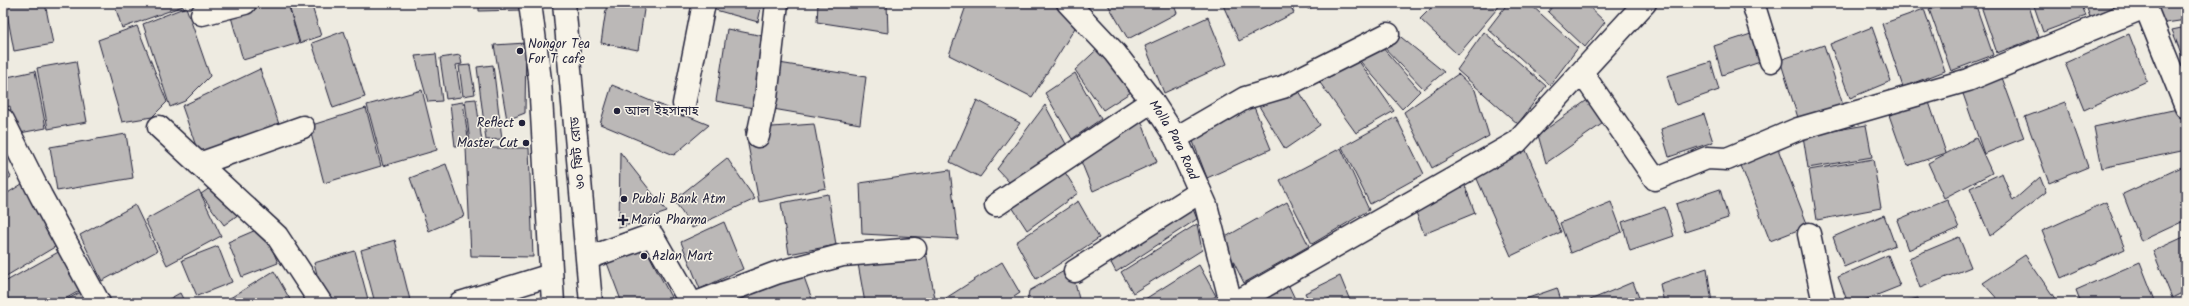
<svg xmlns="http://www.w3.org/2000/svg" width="2189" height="306" font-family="Kalam,'Noto Sans Bengali',sans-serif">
<rect width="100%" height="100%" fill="#eeebe1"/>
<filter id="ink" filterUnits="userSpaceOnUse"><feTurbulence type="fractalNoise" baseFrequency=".025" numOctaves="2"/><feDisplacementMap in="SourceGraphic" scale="8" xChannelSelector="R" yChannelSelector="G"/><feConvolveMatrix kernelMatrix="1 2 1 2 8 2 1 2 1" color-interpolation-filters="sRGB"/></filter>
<g filter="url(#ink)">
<path fill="#bbb8b7" stroke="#22223b" d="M 5,3 L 45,3 L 53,44 L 14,51 Z
M 114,3 L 182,3 L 183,6 L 122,28 Z
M 263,3 L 288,3 L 299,43 L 243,60 L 230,13 Z
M 288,3 L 311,3 L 321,36 L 300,43 Z
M 479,3 L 520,3 L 521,10 L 479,11 Z
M 607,3 L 645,3 L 638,50 L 601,43 Z
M 714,3 L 762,3 L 758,22 L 712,9 Z
M 818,3 L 887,3 L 888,33 L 817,22 Z
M 967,3 L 1082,3 L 1088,7 L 1032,97 L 949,55 Z
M 1107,3 L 1173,3 L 1177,13 L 1128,39 Z
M 1222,3 L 1289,3 L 1294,13 L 1239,41 Z
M 1306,3 L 1322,3 L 1308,9 Z
M 1436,3 L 1502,3 L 1458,55 L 1420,19 Z
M 1508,3 L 1529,3 L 1578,48 L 1550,85 L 1488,29 Z
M 1555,3 L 1585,3 L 1605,22 L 1585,47 L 1548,12 Z
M 1944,3 L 1975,3 L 1993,55 L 1951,71 L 1929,9 Z
M 1980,3 L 2028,3 L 2039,37 L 1997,53 Z
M 2033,3 L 2081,3 L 2086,16 L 2043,32 Z
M 2085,3 L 2125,3 L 2090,17 Z
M 2153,3 L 2186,3 L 2186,20 L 2159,24 Z
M 186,7 L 210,76 L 185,101 L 170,107 L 143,24 Z
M 1924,9 L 1945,71 L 1903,87 L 1882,24 Z
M 1208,17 L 1227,64 L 1164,93 L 1145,46 Z
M 137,26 L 167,102 L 152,117 L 122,122 L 98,40 Z
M 1872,27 L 1891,81 L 1850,98 L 1830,44 Z
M 2186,27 L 2186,66 L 2172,30 Z
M 727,29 L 764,36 L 754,108 L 716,101 Z
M 1391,29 L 1444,72 L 1424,89 L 1378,41 Z
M 344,31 L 365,97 L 333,108 L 312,43 Z
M 1484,32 L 1546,86 L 1518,124 L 1457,70 Z
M 1757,32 L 1766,60 L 1722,75 L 1714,46 Z
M 2129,34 L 2147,81 L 2084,110 L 2065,63 Z
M 1375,39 L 1420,91 L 1402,109 L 1353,53 Z
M 1107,40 L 1139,87 L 1103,110 L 1075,70 Z
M 526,43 L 525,113 L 507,120 L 494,45 Z
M 1824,45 L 1843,105 L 1799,121 L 1780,60 Z
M 1351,50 L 1394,111 L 1356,133 L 1313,73 Z
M 436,54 L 442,101 L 428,102 L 415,56 Z
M 460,55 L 462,64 L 456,65 L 461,97 L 446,99 L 440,58 Z
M 76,61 L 87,122 L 48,129 L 37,68 Z
M 1711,62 L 1719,90 L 1676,105 L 1667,76 Z
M 779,63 L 866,77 L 860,124 L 773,109 Z
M 470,65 L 475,94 L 463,96 L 459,66 Z
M 493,65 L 502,139 L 486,140 L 477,67 Z
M 260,69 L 281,130 L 198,152 L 182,106 Z
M 35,71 L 46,128 L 15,134 L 10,106 L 3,108 L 3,78 Z
M 2000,72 L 2024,138 L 1984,154 L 1961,88 Z
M 1075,73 L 1101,119 L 1072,139 L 1045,93 Z
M 1458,74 L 1475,90 L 1489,136 L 1432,168 L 1404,112 Z
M 1294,83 L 1320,125 L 1285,149 L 1259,106 Z
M 612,85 L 709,125 L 674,155 L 600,124 Z
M 422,90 L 437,150 L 383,166 L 367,105 Z
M 1593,96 L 1609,119 L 1546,163 L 1538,135 Z
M 476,99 L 482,142 L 470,143 L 465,100 Z
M 977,100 L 1020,123 L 980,177 L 950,162 Z
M 463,102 L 469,145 L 455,146 L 450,104 Z
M 1252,102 L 1271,149 L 1207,178 L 1189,131 Z
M 1929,102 L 1946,153 L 1907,166 L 1889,115 Z
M 2065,102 L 2088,167 L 2049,183 L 2025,117 Z
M 1045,105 L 1066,144 L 1010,183 L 997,169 Z
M 366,108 L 381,166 L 324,183 L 309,126 Z
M 2182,108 L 2186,127 L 2186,150 L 2102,168 L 2094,127 Z
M 1704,114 L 1713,142 L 1669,157 L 1661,129 Z
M 1139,115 L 1157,162 L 1093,191 L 1074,144 Z
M 1396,117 L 1424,174 L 1370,204 L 1342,147 Z
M 814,124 L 826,188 L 759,202 L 745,129 Z
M 1866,125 L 1872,157 L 1808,168 L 1803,136 Z
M 126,134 L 133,178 L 57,191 L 50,147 Z
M 1976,138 L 1992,173 L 1944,198 L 1928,163 Z
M 466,148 L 529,148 L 533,257 L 471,256 Z
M 1341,148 L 1369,210 L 1312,244 L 1280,180 Z
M 1525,148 L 1561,232 L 1511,256 L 1474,172 Z
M 1778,149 L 1808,226 L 1770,241 L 1740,163 Z
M 620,152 L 667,212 L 619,228 Z
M 727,158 L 755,199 L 692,228 L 674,200 Z
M 1056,158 L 1078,193 L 1027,230 L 1005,196 Z
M 1873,159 L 1881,208 L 1817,220 L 1809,170 Z
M 3,162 L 11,177 L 3,182 Z
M 446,164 L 464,216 L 429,231 L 410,178 Z
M 2186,165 L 2186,220 L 2141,241 L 2123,194 Z
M 950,170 L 958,239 L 862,234 L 860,183 Z
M 2002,173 L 2013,201 L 2040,177 L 2046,192 L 1990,236 L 1970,188 Z
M 25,182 L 58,245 L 3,278 L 3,196 Z
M 217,183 L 239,214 L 224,225 L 201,194 Z
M 1464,183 L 1475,213 L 1424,234 L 1413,204 Z
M 1720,189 L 1728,218 L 1685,232 L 1676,204 Z
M 199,190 L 221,236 L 167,265 L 145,220 Z
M 828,194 L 836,245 L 789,254 L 781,203 Z
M 1187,194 L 1197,219 L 1116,272 L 1103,248 Z
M 1947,199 L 1959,228 L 1908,250 L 1897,220 Z
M 1078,201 L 1099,238 L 1036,279 L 1016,242 Z
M 1287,202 L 1309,246 L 1244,283 L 1222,239 Z
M 1611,202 L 1622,232 L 1571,253 L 1560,223 Z
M 2106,202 L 2125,249 L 2061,278 L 2042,231 Z
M 135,205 L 157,251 L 102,281 L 80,235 Z
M 1665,207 L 1674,236 L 1630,251 L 1622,222 Z
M 1884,215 L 1895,245 L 1844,267 L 1833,237 Z
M 724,222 L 743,269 L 700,289 L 681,242 Z
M 1197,224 L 1202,250 L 1133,293 L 1121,272 Z
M 263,227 L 278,263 L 242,277 L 228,242 Z
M 2186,236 L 2186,291 L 2172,298 L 2153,251 Z
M 1959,237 L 1971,267 L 1920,288 L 1909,258 Z
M 395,240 L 410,300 L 401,303 L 375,303 L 361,250 Z
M 924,242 L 936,303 L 865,303 L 855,247 Z
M 218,246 L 232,282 L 197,296 L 182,260 Z
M 645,247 L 674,303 L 622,303 L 607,263 Z
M 62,250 L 81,290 L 58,303 L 10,303 L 3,288 L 3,283 Z
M 355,251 L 369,303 L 334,303 L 321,289 L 314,263 Z
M 796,255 L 813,302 L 811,303 L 717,303 L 712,293 Z
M 1888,255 L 1900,286 L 1857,303 L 1848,303 L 1838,277 Z
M 2025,255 L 2058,303 L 2001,303 L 1983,283 Z
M 1002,262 L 1020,293 L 1005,303 L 948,303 L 946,298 Z
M 2140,262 L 2156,303 L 2081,303 L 2076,290 Z
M 1199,265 L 1216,296 L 1205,303 L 1144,303 L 1142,301 Z
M 1071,267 L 1080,303 L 1027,303 L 1029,291 Z
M 1707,268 L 1712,303 L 1664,303 L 1660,284 Z
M 274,271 L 292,303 L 222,303 Z
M 1340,276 L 1351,303 L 1310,303 L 1305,293 Z
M 1287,282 L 1297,303 L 1255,303 Z
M 1633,282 L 1641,303 L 1583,303 Z
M 1557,288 L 1562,303 L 1514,303 Z
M 86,289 L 93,303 L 61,303 Z
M 180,293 L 185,303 L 162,303 Z
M 1918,298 L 1919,303 L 1896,303 Z"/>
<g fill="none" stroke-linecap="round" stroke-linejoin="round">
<g stroke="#22223b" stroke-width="25">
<g id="minor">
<path d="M 530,3 L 540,80 L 553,303"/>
<path d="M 564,3 L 591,303"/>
<path id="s1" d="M 1068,3 L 1115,53 L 1152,101 L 1176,138 L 1206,205 L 1231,303"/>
<path d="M 1753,3 L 1771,61"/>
<path d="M 2144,3 L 2186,107"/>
<path d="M 202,14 L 245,3"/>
<path d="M 1582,73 L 1655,179 L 1707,158 L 1727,159 L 1798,129 L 1968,80 L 2145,7"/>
<path d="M 684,104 L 704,3"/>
<path d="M 3,120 L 41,196 L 99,303"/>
<path d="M 159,127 L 277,236 L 321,303"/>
<path d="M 758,136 L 766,98 L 777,3"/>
<path d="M 1176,138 L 1245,98 L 1283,87 L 1388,34"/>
<path d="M 199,164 L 303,127"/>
<path d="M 996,205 L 1152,101"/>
<path d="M 1809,234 L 1824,303"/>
<path d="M 588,258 L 652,235 L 691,303"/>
<path d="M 1075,271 L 1200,192"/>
<path d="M 460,303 L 551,275"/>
<path d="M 696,303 L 776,273 L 843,255 L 915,249"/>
<path d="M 1235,303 L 1517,142 L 1645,3"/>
</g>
</g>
<use href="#minor" stroke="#f7f3e8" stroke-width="22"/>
</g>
</g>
<g fill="#22223b" stroke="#f7f3e8" stroke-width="1.5">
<circle cx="520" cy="51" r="4"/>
<circle cx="617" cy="111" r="4"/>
<circle cx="522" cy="123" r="4"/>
<circle cx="526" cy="143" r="4"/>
<circle cx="624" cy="199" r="4"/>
<path d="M621 214h4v4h4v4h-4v4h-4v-4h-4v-4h4z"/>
<circle cx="644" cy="256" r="4"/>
</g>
<g text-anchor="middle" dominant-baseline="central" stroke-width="3" stroke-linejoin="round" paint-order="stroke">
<g font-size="13" fill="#22223b" stroke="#f7f3e8" text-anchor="start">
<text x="528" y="44">Nongor Tea<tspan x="528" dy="15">For T cafe</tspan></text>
<text x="625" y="111">আল ইহসানাহ</text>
<text x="514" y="123" text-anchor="end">Reflect</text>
<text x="518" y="143" text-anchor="end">Master Cut</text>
<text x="632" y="199">Pubali Bank Atm</text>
<text x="631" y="220">Maria Pharma</text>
<text x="652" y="256">Azlan Mart</text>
</g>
<g font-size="13" fill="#22223b" stroke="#f7f3e8">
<text stroke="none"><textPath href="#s1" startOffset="174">Molla Para Road</textPath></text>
<text transform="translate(578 153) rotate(-95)">৬০ ফিট রোড</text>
</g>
</g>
<rect width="2189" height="306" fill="none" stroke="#f7f3e8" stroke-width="16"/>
<rect x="8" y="8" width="2173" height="290" fill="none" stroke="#22223b" stroke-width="1.5" filter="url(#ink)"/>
</svg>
